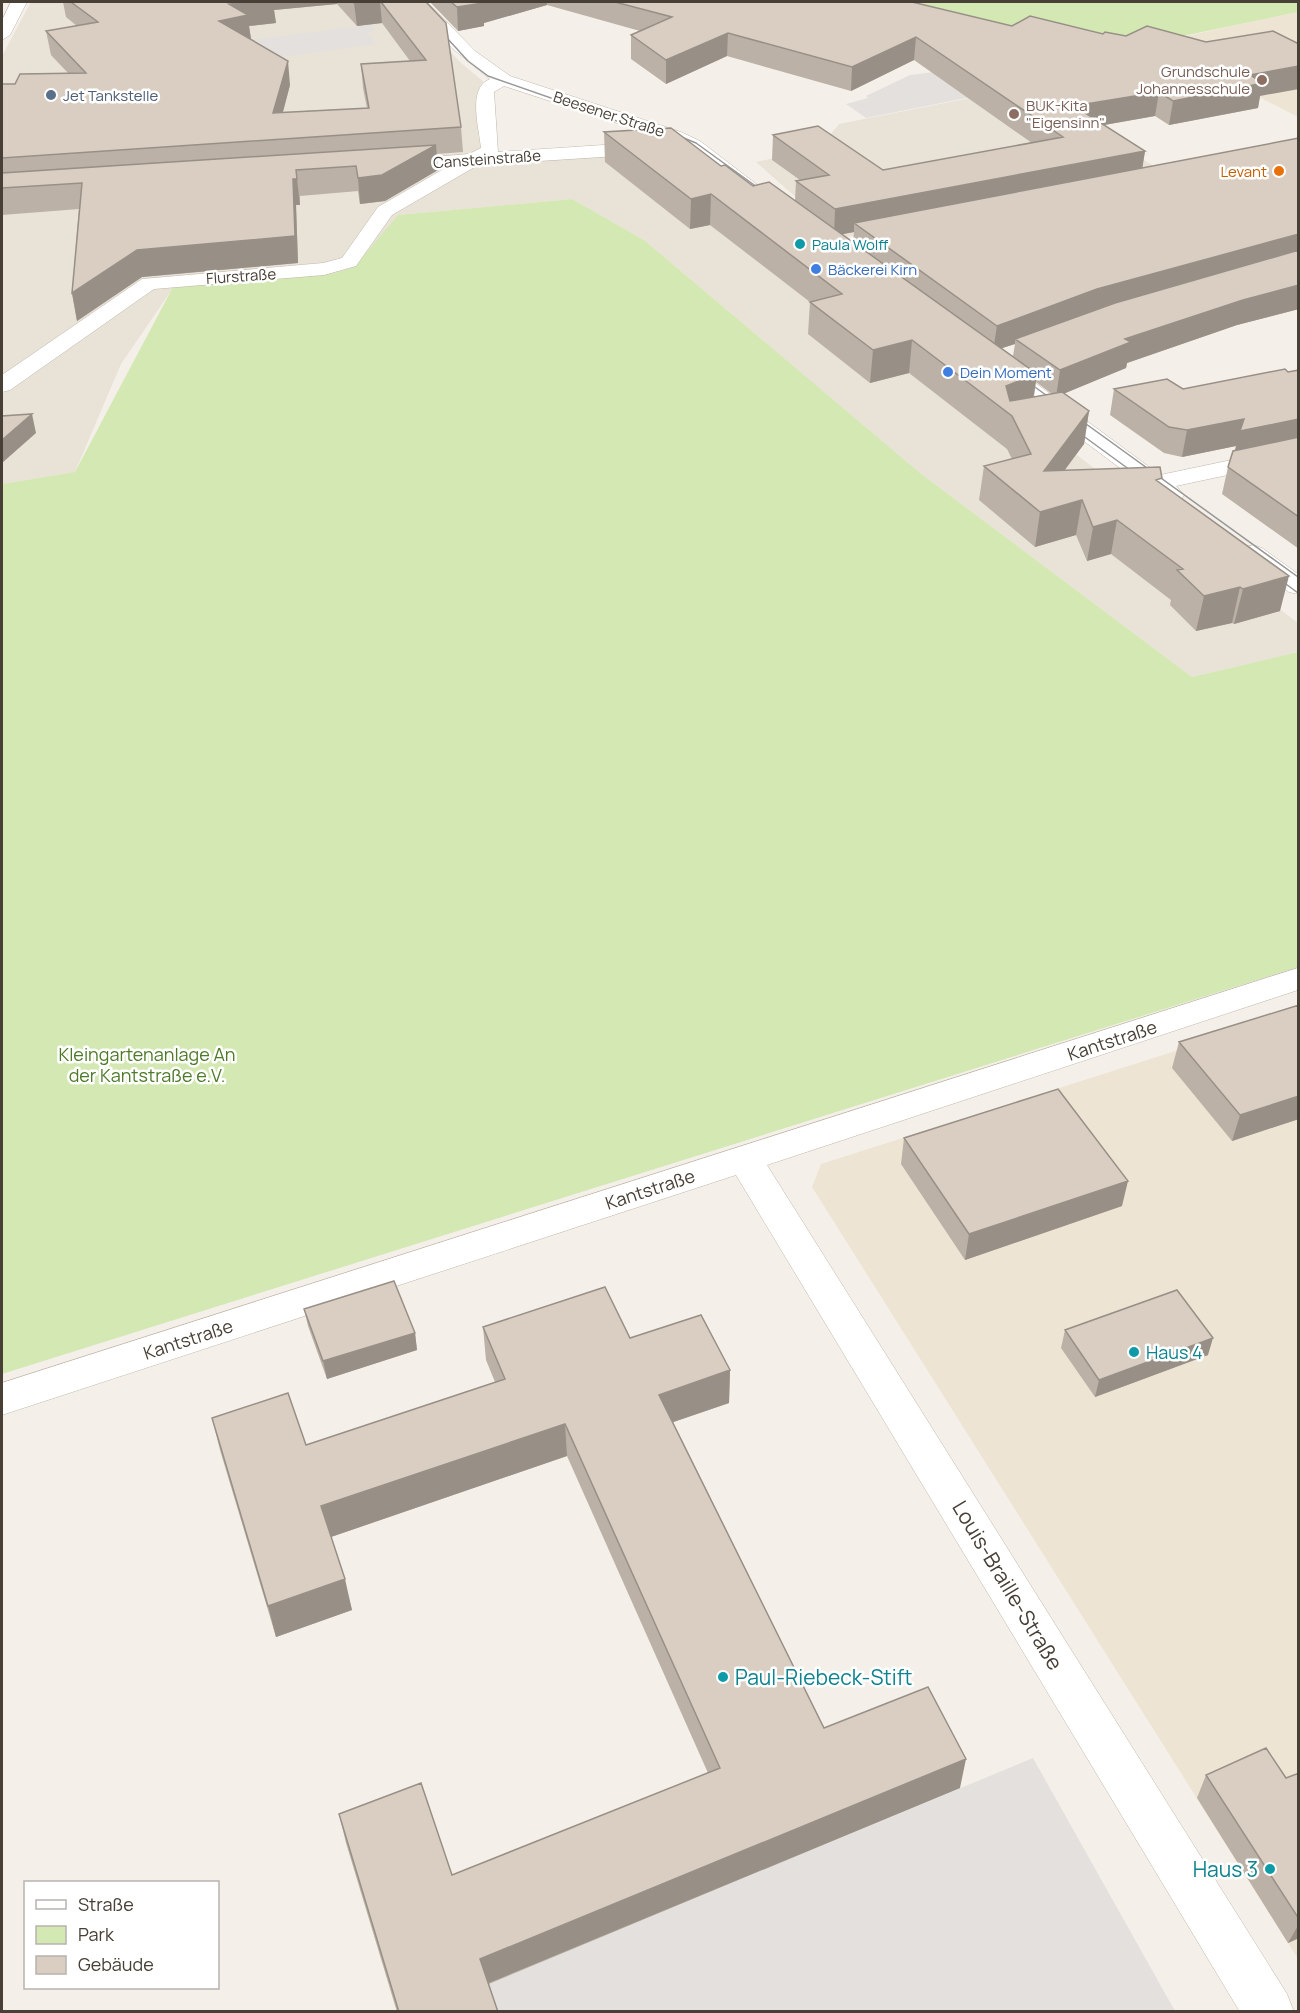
<svg xmlns="http://www.w3.org/2000/svg" width="1300" height="2013" font-family="Manrope,sans-serif">
<rect width="100%" height="100%" fill="#f4f0e9"/>
<path fill="#e8e2d7" d="M 31,2 L 406,2 L 460,62 L 485,83 L 484,150 L 466,157 L 2,188 L 2,56 Z
M 1026,87 L 1165,173 L 842,238 L 756,162 L 820,148 L 839,124 Z
M 657,147 L 687,159 L 1298,623 L 1298,652 L 1192,677 L 920,473 L 644,240 L 572,199 L 398,215 L 356,266 L 335,273 L 173,288 L 121,364 L 75,472 L 2,484 L 2,199 Z"/>
<path fill="#ede4d3" d="M 1298,12 L 1298,117 L 1154,43 Z
M 1298,1012 L 1298,1959 L 812,1187 L 821,1164 Z"/>
<path fill="#d3e8b2" d="M 875,2 L 1298,2 L 1298,12 L 1091,55 Z
M 572,199 L 644,240 L 920,473 L 1192,677 L 1298,652 L 1298,967 L 2,1374 L 2,484 L 75,472 L 173,287 L 335,273 L 355,266 L 398,215 Z"/>
<path fill="#e3e0dd" d="M 371,25 L 375,29 L 368,33 L 376,44 L 271,58 L 243,41 Z
M 942,71 L 996,92 L 866,118 L 846,104 L 868,98 L 866,96 L 910,75 Z
M 1033,1758 L 1175,2011 L 493,2012 L 484,1986 Z"/>
<g fill="none" stroke-linecap="round" stroke-linejoin="round">
<g stroke="#c0b7ab" stroke-width="1">
<path id="minor" d="M 11,2 L 27,2 L 10,35 L 2,40 L 2,20 Z
M 411,2 L 427,2 L 475,51 L 510,76 L 681,132 L 700,141 L 768,193 L 765,197 L 751,197 L 686,149 L 669,140 L 504,86 L 494,92 L 498,152 L 649,142 L 658,148 L 649,154 L 478,165 L 392,215 L 356,266 L 324,275 L 154,289 L 10,390 L 2,392 L 2,375 L 142,279 L 323,263 L 342,258 L 378,207 L 447,167 L 392,171 L 385,169 L 383,165 L 385,161 L 469,154 L 481,148 C 479,127 467,88 490,79 L 452,48 Z
M 999,360 L 1007,362 L 1160,475 L 1298,446 L 1298,460 L 1176,486 L 1184,495 L 1181,500 L 1172,502 L 1163,500 L 991,372 L 988,367 L 991,362 Z
M 1253,545 L 1262,548 L 1298,574 L 1298,594 L 1289,592 L 1244,558 L 1240,553 L 1244,548 Z
M 1298,968 L 1298,990 L 767,1165 L 1287,1994 L 1294,2012 L 1240,2012 L 736,1175 L 2,1415 L 2,1383 Z"/>
</g>
<use href="#minor" fill="#fff" fill-rule="evenodd"/>
<path stroke="#989898" stroke-width="1.5" d="M 414,2 L 468,61 L 488,76 L 657,135
M 667,131 L 696,143 L 768,195
M 1021,377 L 1298,577
M 1071,427 L 1141,478
M 1274,575 L 1298,593"/>
</g>
<path fill="#bbb1a6" fill-rule="evenodd" d="M 63,2 L 426,2 L 461,127 L 463,152 L 436,154 L 438,170 L 385,201 L 360,204 L 358,191 L 300,196 L 300,205 L 296,205 L 298,263 L 142,277 L 77,321 L 72,293 L 79,209 L 2,215 L 2,84 L 15,84 L 68,73 L 51,55 L 46,31 L 77,26 L 66,17 ZM 337,4 L 357,26 L 382,23 L 410,61 L 361,64 L 363,88 L 367,108 L 283,112 L 290,85 L 250,39 L 251,39 L 249,26 L 276,23 L 274,10 Z
M 430,2 L 912,2 L 1260,96 L 1258,108 L 1169,125 L 1155,116 L 1104,125 L 1145,151 L 1142,168 L 1299,138 L 1299,309 L 1237,325 L 1127,363 L 1126,368 L 1064,393 L 1089,411 L 1084,444 L 1064,470 L 1161,483 L 1280,611 L 1234,624 L 1232,623 L 1196,631 L 1170,605 L 1171,600 L 1111,554 L 1087,561 L 1076,535 L 1035,547 L 979,500 L 984,466 L 1012,459 L 1007,449 L 909,373 L 870,383 L 808,334 L 810,302 L 710,225 L 690,229 L 605,162 L 604,132 L 721,166 L 753,186 L 795,201 L 796,181 L 800,180 L 772,160 L 773,135 L 883,170 L 1032,143 L 914,60 L 851,91 L 727,56 L 666,84 L 631,59 L 631,35 L 640,31 L 547,5 L 484,23 L 484,26 L 458,31 ZM 854,232 L 853,242 L 841,234 ZM 1015,344 L 1013,356 L 1002,348 ZM 1036,382 L 1052,394 L 1034,397 Z
M 1299,370 L 1299,549 L 1222,494 L 1228,467 L 1235,450 L 1236,446 L 1182,457 L 1164,453 L 1110,415 L 1114,389 L 1183,389 Z
M 1299,1005 L 1299,1119 L 1232,1141 L 1172,1068 L 1179,1042 Z
M 904,1138 L 1122,1206 L 965,1260 L 901,1164 Z
M 304,1309 L 415,1333 L 417,1350 L 327,1379 L 308,1326 Z
M 483,1327 L 630,1338 L 730,1370 L 729,1403 L 673,1422 L 824,1728 L 960,1788 L 489,1984 L 498,2012 L 397,2012 L 346,1843 L 339,1814 L 452,1875 L 708,1773 L 567,1456 L 331,1537 L 352,1610 L 276,1637 L 220,1450 L 212,1418 L 306,1445 L 495,1382 L 486,1360 Z
M 1065,1330 L 1208,1355 L 1095,1397 L 1061,1348 Z
M 1299,1773 L 1299,1938 L 1288,1943 L 1197,1798 L 1206,1775 L 1286,1778 Z"/>
<path fill="#989087" d="M 257,2 L 337,2 L 337,4 L 274,10 L 276,23 L 249,26 L 251,39 L 222,44 L 219,21 L 229,4 Z
M 369,2 L 380,2 L 382,23 L 357,26 L 354,3 Z
M 481,2 L 547,2 L 547,5 L 484,23 L 484,26 L 458,31 L 457,7 Z
M 728,33 L 727,56 L 666,84 L 666,60 Z
M 916,37 L 914,60 L 851,91 L 852,67 Z
M 288,61 L 290,85 L 276,138 L 273,113 Z
M 1299,66 L 1299,89 L 1260,96 L 1258,108 L 1169,125 L 1173,101 L 1250,75 Z
M 1159,92 L 1155,116 L 1070,131 L 1074,106 Z
M 436,145 L 438,170 L 385,201 L 360,204 L 358,178 Z
M 1145,151 L 1141,177 L 854,223 L 854,232 L 834,236 L 835,209 Z
M 296,170 L 300,205 L 296,205 L 298,263 L 142,277 L 77,321 L 72,293 L 137,250 L 293,179 Z
M 711,194 L 710,225 L 690,229 L 691,199 Z
M 1299,234 L 1299,257 L 1015,339 L 1015,344 L 993,351 L 997,326 L 1097,289 Z
M 1299,285 L 1299,309 L 1237,325 L 1127,363 L 1126,368 L 1056,397 L 1060,370 L 1125,339 L 1243,300 Z
M 912,340 L 909,373 L 870,383 L 873,350 Z
M 1037,374 L 1032,406 L 1011,415 L 1006,386 Z
M 1089,411 L 1084,444 L 1039,505 L 1044,471 Z
M 32,414 L 36,433 L 2,463 L 2,440 Z
M 1244,419 L 1299,419 L 1299,444 L 1234,457 L 1236,446 L 1182,457 L 1187,430 Z
M 1082,500 L 1076,535 L 1035,547 L 1040,512 Z
M 1117,520 L 1111,554 L 1087,561 L 1093,527 Z
M 1289,576 L 1280,611 L 1234,624 L 1243,589 Z
M 1240,587 L 1232,623 L 1196,631 L 1204,596 Z
M 1299,1096 L 1299,1119 L 1232,1141 L 1240,1115 Z
M 1128,1181 L 1122,1206 L 965,1260 L 969,1234 Z
M 415,1333 L 417,1350 L 327,1379 L 323,1361 Z
M 1213,1338 L 1208,1355 L 1095,1397 L 1099,1380 Z
M 730,1370 L 729,1403 L 659,1427 L 659,1395 Z
M 565,1424 L 567,1456 L 328,1538 L 321,1506 Z
M 345,1579 L 352,1610 L 276,1637 L 268,1606 Z
M 966,1759 L 960,1788 L 484,1985 L 480,1959 Z
M 1299,1924 L 1299,1938 L 1288,1943 Z"/>
<path fill="#d9cec1" stroke="#989087" stroke-width="1.5" d="M 71,2 L 257,2 L 229,4 L 248,15 L 219,21 L 288,61 L 273,113 L 369,108 L 361,64 L 426,60 L 381,2 L 426,2 L 446,23 L 461,127 L 2,158 L 2,84 L 15,84 L 20,74 L 86,73 L 46,31 L 98,22 Z
M 353,2 L 369,2 L 354,3 Z
M 451,2 L 482,2 L 483,3 L 457,7 Z
M 615,2 L 912,2 L 1012,26 L 1030,16 L 1103,34 L 1105,32 L 1126,36 L 1147,26 L 1206,42 L 1273,31 L 1299,44 L 1299,66 L 1250,75 L 1263,83 L 1173,101 L 1159,92 L 1074,106 L 1145,151 L 835,209 L 796,181 L 829,175 L 773,135 L 818,126 L 883,170 L 1063,137 L 916,37 L 852,67 L 728,33 L 666,60 L 631,35 L 672,17 Z
M 671,128 L 721,166 L 725,165 L 753,186 L 769,182 L 1037,374 L 1006,386 L 1010,401 L 1062,392 L 1089,411 L 1044,471 L 1160,467 L 1162,478 L 1156,480 L 1289,576 L 1243,589 L 1240,587 L 1204,596 L 1177,570 L 1183,569 L 1117,520 L 1093,527 L 1082,500 L 1040,512 L 984,466 L 1031,454 L 1012,416 L 912,340 L 873,350 L 810,302 L 842,294 L 711,194 L 691,199 L 604,132 Z
M 1299,138 L 1299,234 L 1097,289 L 997,326 L 854,223 Z
M 436,145 L 382,175 L 358,178 L 356,166 L 296,170 L 297,179 L 293,179 L 295,236 L 137,250 L 72,293 L 82,183 L 2,188 L 2,173 Z
M 1299,250 L 1299,285 L 1243,300 L 1125,339 L 1131,342 L 1060,370 L 1015,339 L 1115,303 Z
M 1285,369 L 1288,372 L 1299,370 L 1299,419 L 1240,431 L 1244,419 L 1187,430 L 1169,427 L 1114,389 L 1167,379 L 1183,389 Z
M 32,414 L 2,440 L 2,416 Z
M 1299,437 L 1299,517 L 1228,467 L 1233,451 Z
M 1299,1005 L 1299,1096 L 1240,1115 L 1179,1042 Z
M 1058,1089 L 1128,1181 L 969,1234 L 904,1138 Z
M 394,1281 L 415,1333 L 323,1361 L 304,1309 Z
M 605,1287 L 630,1338 L 701,1315 L 730,1370 L 659,1395 L 824,1728 L 928,1687 L 966,1759 L 480,1959 L 498,2012 L 399,2012 L 339,1814 L 421,1783 L 452,1875 L 720,1768 L 565,1424 L 321,1506 L 345,1579 L 268,1606 L 212,1418 L 288,1393 L 306,1445 L 505,1379 L 483,1327 Z
M 1177,1290 L 1213,1338 L 1099,1380 L 1065,1330 Z
M 1266,1748 L 1286,1778 L 1299,1773 L 1299,1919 L 1206,1775 Z"/>
<g fill="#8d6e63" stroke="#fff" stroke-width="2">
<circle cx="1262" cy="80" r="6"/>
<circle cx="1014" cy="114" r="6"/>
</g>
<circle fill="#5c6f8a" stroke="#fff" stroke-width="2" cx="51" cy="95" r="6"/>
<circle fill="#e8710a" stroke="#fff" stroke-width="2" cx="1279" cy="171" r="6"/>
<g fill="#0f9aa8" stroke="#fff" stroke-width="2">
<circle cx="800" cy="244" r="6"/>
<circle cx="1134" cy="1352" r="6"/>
<circle cx="723" cy="1677" r="6"/>
<circle cx="1270" cy="1869" r="6"/>
</g>
<g fill="#3f7fe0" stroke="#fff" stroke-width="2">
<circle cx="816" cy="269" r="6"/>
<circle cx="948" cy="372" r="6"/>
</g>
<g text-anchor="middle" dominant-baseline="central" stroke-width="5" stroke-linejoin="round" paint-order="stroke">
<g font-size="15" fill="#785e54" stroke="#fff" text-anchor="end">
<text x="1250" y="71">Grundschule<tspan x="1250" dy="17">Johannesschule</tspan></text>
<text x="1026" y="105" text-anchor="start">BUK-Kita<tspan x="1026" dy="17">"Eigensinn"</tspan></text>
</g>
<g font-size="15" fill="#4e5e75" stroke="#fff" text-anchor="start">
<text x="63" y="95">Jet Tankstelle</text>
</g>
<g font-size="15" fill="#484037" stroke="#fff">
<text transform="translate(609 114) rotate(18)">Beesener Straße</text>
<text transform="translate(487 159) rotate(-4)">Cansteinstraße</text>
<text transform="translate(241 276) rotate(-4)">Flurstraße</text>
</g>
<g font-size="15" fill="#c56008" stroke="#fff" text-anchor="end">
<text x="1267" y="171">Levant</text>
</g>
<g font-size="15" fill="#0d838f" stroke="#fff" text-anchor="start">
<text x="812" y="244">Paula Wolff</text>
</g>
<g font-size="15" fill="#366cbe" stroke="#fff" text-anchor="start">
<text x="828" y="269">Bäckerei Kirn</text>
<text x="960" y="372">Dein Moment</text>
</g>
<g font-size="18" fill="#484037" stroke="#fff">
<text transform="translate(1112 1040) rotate(-18)">Kantstraße</text>
<text transform="translate(650 1189) rotate(-18)">Kantstraße</text>
<text transform="translate(188 1339) rotate(-18)">Kantstraße</text>
</g>
<g font-size="18" fill="#4e7a2a" stroke="#fff">
<text x="147" y="1054">Kleingartenanlage An<tspan x="147" dy="21">der Kantstraße e.V.</tspan></text>
</g>
<g font-size="18" fill="#0d838f" stroke="#fff" text-anchor="start">
<text x="1146" y="1352">Haus 4</text>
</g>
<g font-size="21" fill="#484037" stroke="#fff">
<text transform="translate(1008 1585) rotate(59)">Louis-Braille-Straße</text>
</g>
<g font-size="21" fill="#0d838f" stroke="#fff" text-anchor="start">
<text x="735" y="1677">Paul-Riebeck-Stift</text>
<text x="1258" y="1869" text-anchor="end">Haus 3</text>
</g>
</g>
<rect width="1300" height="2013" fill="none" stroke="#484037" stroke-width="6"/>
<rect x="24" y="1881" width="195" height="108" fill="#ffffff" stroke="#b6b3af" stroke-width="1.5"/>
<rect x="36" y="1900" width="30" height="9" fill="#ffffff" stroke="#b6b3af" stroke-width="1.5"/>
<text x="78" y="1911" font-size="18" fill="#484037">Straße</text>
<rect x="36" y="1926" width="30" height="18" fill="#d3e8b2" stroke="#b6b3af" stroke-width="1.5"/>
<text x="78" y="1941" font-size="18" fill="#484037">Park</text>
<rect x="36" y="1956" width="30" height="18" fill="#d9cec1" stroke="#b6b3af" stroke-width="1.5"/>
<text x="78" y="1971" font-size="18" fill="#484037">Gebäude</text>
</svg>
